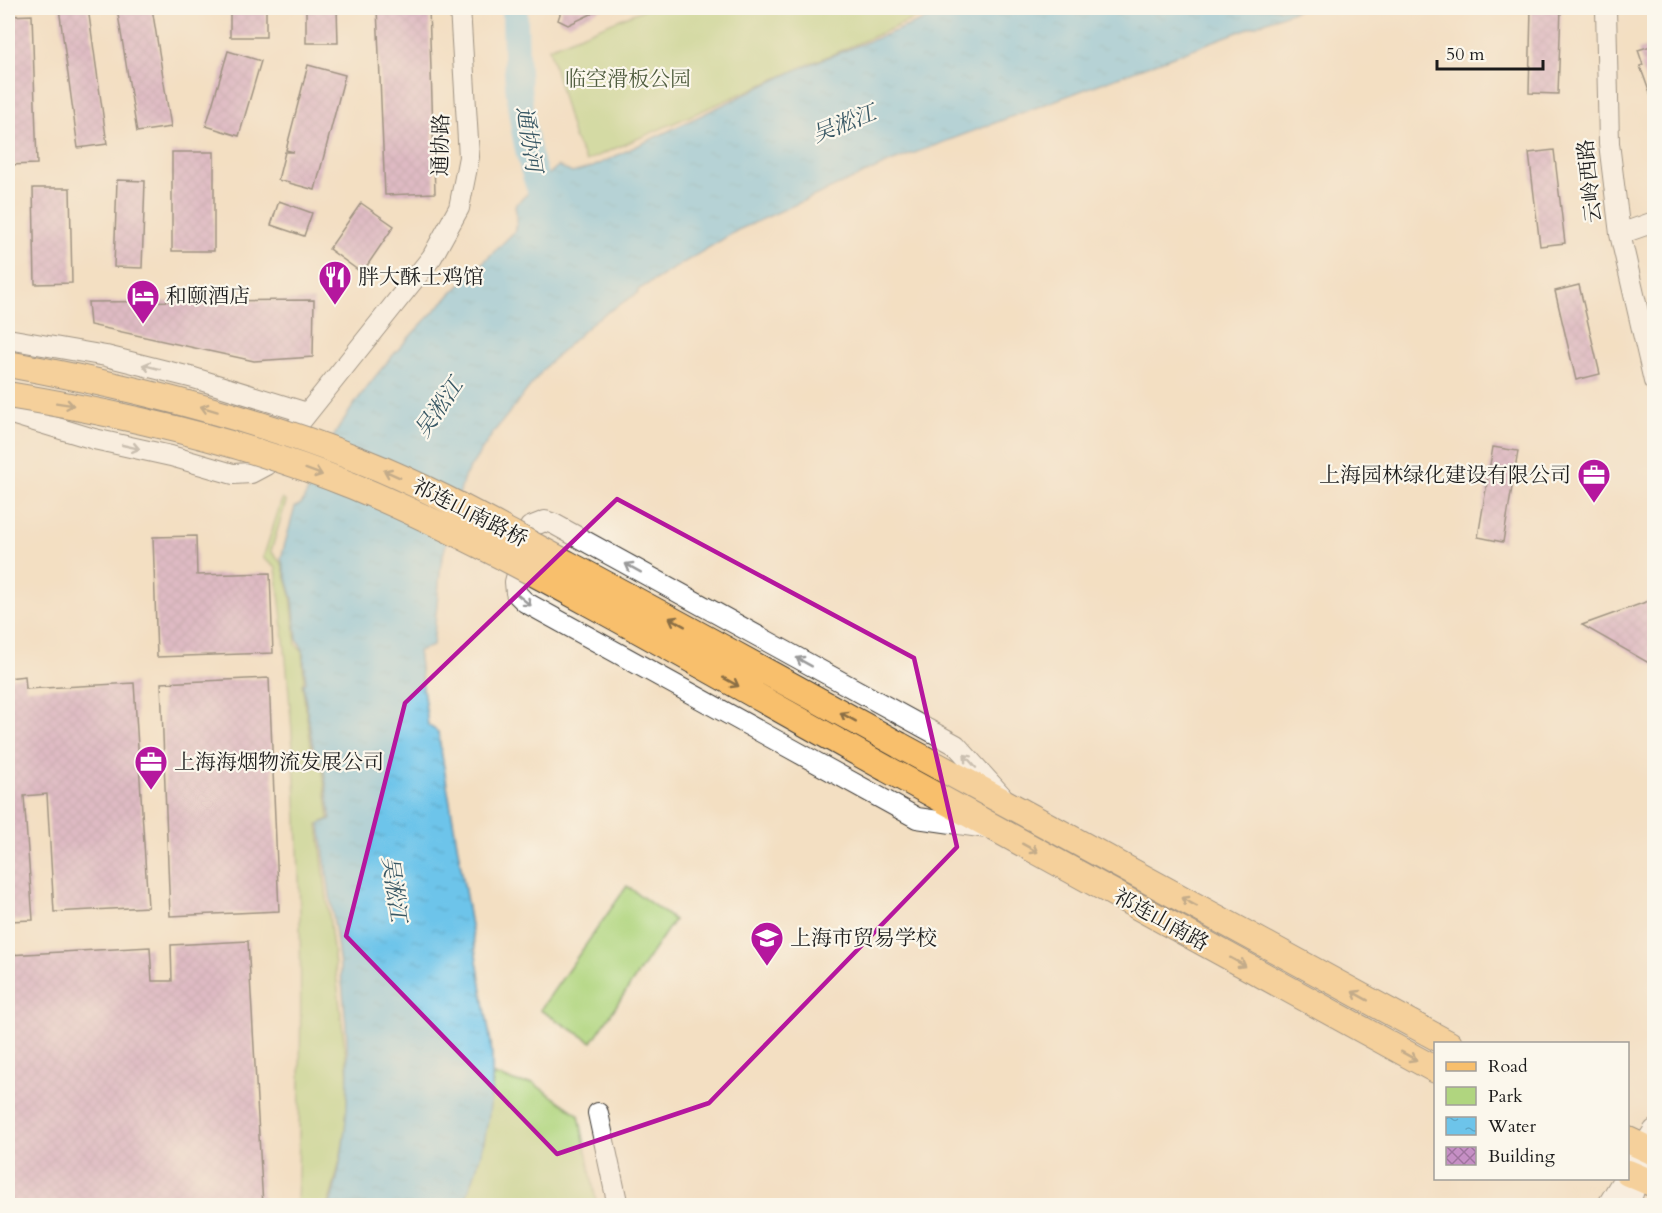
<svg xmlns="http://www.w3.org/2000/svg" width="1662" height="1213" font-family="Cardo,'Noto Serif SC',serif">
<defs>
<pattern id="water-ripples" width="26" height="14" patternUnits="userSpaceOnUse" patternTransform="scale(1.5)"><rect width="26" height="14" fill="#6dc4ea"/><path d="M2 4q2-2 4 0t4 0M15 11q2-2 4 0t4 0" fill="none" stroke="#5ea8c8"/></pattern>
<pattern id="building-cross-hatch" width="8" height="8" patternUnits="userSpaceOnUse" patternTransform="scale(1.5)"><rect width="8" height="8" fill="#c68fc5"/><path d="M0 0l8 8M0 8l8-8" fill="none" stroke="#a0749f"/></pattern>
</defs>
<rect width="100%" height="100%" fill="#fbf7ec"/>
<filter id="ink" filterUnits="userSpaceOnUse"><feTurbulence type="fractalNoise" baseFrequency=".0167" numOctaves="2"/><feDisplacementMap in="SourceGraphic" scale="12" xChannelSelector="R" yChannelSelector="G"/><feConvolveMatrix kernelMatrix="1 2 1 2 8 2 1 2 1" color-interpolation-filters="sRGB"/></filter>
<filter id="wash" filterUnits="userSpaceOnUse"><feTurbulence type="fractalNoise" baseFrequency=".008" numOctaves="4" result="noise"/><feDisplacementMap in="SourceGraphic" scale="24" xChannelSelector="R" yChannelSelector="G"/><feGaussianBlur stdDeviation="1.35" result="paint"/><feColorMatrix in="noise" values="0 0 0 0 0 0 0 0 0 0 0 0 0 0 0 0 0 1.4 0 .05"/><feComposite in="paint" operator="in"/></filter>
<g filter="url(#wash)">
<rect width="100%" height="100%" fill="#f3dfc2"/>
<path fill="#b0d57f" stroke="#66784e" stroke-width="1.5" d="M 647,8 L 939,8 L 586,161 L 574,138 L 549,48 Z
M 282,499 L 286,502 L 271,551 L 282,564 L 291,596 L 296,644 L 302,650 L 304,680 L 302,684 L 313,758 L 322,765 L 329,819 L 318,824 L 347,1065 C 350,1112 342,1161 328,1205 L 297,1205 C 304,992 303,780 276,568 L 263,558 Z
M 627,886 L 674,920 L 592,1042 L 540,1010 Z
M 494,1075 L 520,1083 L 533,1083 L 579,1115 L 597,1205 L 463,1206 L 484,1143 Z"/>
<path fill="url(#water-ripples)" stroke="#447083" stroke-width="1.5" d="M 954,8 L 1302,8 L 893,161 L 738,230 L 638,290 L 638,293 L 595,320 L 547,365 L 493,433 L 464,477 L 441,563 L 433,646 L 418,651 L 428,725 L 438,732 L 491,1043 C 496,1100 485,1153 463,1205 L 330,1205 C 368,1081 336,950 320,824 L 331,819 L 323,762 L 315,757 L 303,684 L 306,682 L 303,650 L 297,638 L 293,599 L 281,558 L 295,507 L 301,504 L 306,495 C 316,473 325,450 338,429 C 384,354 452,294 514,232 L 517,221 L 515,205 L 558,166 L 572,173 L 593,167 L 798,69 Z"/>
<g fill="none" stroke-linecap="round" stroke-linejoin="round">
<path stroke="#6dc4ea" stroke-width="26" d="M 515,8 C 515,77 520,153 551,216"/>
</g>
<g id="blocks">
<path fill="url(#building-cross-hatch)" d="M 59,8 L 88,8 L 107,144 L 78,148 Z
M 117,8 L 152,8 L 171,127 L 137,132 Z
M 230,8 L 266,8 L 266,37 L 230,37 Z
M 306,8 L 337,8 L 338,43 L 306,43 Z
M 377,8 L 429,8 L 435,193 L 385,195 Z
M 562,8 L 604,8 L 568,25 L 558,20 Z
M 1531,8 L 1561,8 L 1558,94 L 1529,93 Z
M 32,15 L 37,164 L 8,165 L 8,16 Z
M 1654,45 L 1654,102 L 1653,102 L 1640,66 L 1643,65 L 1638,50 Z
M 228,51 L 261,61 L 239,136 L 206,126 Z
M 308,65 L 345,75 L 315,190 L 278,180 L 285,152 L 294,152 L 286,150 Z
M 1554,150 L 1565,243 L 1540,246 L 1529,153 Z
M 172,152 L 214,152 L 214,251 L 172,251 Z
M 117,180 L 145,181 L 142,268 L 114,267 Z
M 33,188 L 70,188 L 72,283 L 35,284 Z
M 279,201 L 312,213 L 304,236 L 271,225 Z
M 361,203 L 394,226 L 362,273 L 329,249 Z
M 1579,285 L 1600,374 L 1576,380 L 1555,291 Z
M 314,300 L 313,357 L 254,361 L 90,325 L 88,302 Z
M 1493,447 L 1518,451 L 1503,542 L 1478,537 Z
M 196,536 L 197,575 L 270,573 L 273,653 L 157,657 L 153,537 Z
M 1654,599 L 1654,666 L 1582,625 Z
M 25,676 L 26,689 L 134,683 L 148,907 L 54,912 L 47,794 L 24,796 L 33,920 L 8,921 L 8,678 Z
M 269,678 L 279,911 L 170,916 L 161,683 Z
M 248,941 L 263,1206 L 8,1206 L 8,955 L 150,947 L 152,981 L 172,981 L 171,945 Z"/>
</g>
</g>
<g filter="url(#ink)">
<use href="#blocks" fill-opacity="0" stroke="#3c3935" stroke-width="1.5"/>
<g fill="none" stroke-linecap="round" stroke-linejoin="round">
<g stroke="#3c3935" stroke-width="22">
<path id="minor" d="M 1606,8 L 1609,143 L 1620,234 L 1654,381
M 1620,234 L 1654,222
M 8,339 L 106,356 L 194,378 L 307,413
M 8,413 L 94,439 L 171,456 L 233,474 L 251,473 L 266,465 L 432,257 L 459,208 L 469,157 L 460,8
M 987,828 L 917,818 L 525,602 L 516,593 L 515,582 L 530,527 L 545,521 L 554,524 L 956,745 L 1002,796
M 598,1113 L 618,1206
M 1636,1158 L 1654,1130
M 1607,1206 L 1624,1178
M 1629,1206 L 1638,1178 L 1643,1147"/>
</g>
<g stroke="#3c3935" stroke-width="28">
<path id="major" d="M 899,745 L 1449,1044
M 887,769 L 1436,1070
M 1628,1140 L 1654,1152
M 1628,1173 L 1654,1184"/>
</g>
<use href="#minor" stroke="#fff" stroke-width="20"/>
<use href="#major" stroke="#f8bf6c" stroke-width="26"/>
<g stroke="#3c3935" stroke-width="28" stroke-linecap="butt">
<path id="major-bridge" d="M 8,364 C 129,386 247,415 362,461 C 433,489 500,528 568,564 C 679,623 789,684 899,745
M 8,395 C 125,414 242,441 353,486 C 435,520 513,561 591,604 C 690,658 788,714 887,769"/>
</g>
<use href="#major-bridge" stroke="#f8bf6c" stroke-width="26"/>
</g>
<defs><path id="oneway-shaft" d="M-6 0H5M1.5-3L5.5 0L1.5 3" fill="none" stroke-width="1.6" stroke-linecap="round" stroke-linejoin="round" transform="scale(1.5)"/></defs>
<g stroke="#999">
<use href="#oneway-shaft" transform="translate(151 367) rotate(-166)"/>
<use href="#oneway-shaft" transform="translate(131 447) rotate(13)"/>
<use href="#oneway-shaft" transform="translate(633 568) rotate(-151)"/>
<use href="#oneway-shaft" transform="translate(524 600) rotate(39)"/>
<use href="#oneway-shaft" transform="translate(804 662) rotate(-151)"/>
<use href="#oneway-shaft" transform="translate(970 761) rotate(-132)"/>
</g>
<g stroke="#8a6e44">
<use href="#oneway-shaft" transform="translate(65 404) rotate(9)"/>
<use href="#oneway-shaft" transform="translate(209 409) rotate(-163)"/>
<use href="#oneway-shaft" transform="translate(314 472) rotate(20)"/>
<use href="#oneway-shaft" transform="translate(392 474) rotate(-156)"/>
<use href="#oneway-shaft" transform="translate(677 622) rotate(-151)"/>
<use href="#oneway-shaft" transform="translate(731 682) rotate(29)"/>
<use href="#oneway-shaft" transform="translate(848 717) rotate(-151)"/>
<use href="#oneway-shaft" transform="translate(1030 848) rotate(29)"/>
<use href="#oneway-shaft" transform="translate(1189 902) rotate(-151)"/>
<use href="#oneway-shaft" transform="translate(1238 962) rotate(29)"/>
<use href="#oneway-shaft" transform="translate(1360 996) rotate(-151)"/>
<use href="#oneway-shaft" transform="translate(1409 1056) rotate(29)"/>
</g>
</g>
<path d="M0 0H1662V1213H0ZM 617,499 L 914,658 L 957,847 L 709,1103 L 557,1154 L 346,936 L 405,703 Z" fill="#f3dfc2" fill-opacity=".55" fill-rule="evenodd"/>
<path fill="none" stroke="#b5179e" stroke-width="4.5" stroke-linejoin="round" d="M 617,499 L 914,658 L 957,847 L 709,1103 L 557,1154 L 346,936 L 405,703 Z"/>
<defs>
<g id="restaurant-pin" transform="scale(1.725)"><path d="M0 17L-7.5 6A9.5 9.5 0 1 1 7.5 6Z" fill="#b5179e" stroke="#fbf7ec"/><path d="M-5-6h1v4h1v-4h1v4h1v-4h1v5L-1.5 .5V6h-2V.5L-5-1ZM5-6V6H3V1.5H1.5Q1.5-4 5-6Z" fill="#fff"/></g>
<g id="hotel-pin" transform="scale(1.725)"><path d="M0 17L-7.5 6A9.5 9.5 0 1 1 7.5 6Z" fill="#b5179e" stroke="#fbf7ec"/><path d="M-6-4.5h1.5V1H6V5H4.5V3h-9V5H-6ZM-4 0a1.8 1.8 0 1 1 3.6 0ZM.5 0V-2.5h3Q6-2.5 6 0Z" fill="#fff"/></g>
<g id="office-pin" transform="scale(1.725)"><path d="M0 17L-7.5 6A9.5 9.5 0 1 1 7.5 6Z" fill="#b5179e" stroke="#fbf7ec"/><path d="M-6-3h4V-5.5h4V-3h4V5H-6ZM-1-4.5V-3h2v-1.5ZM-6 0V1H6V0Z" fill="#fff"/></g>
<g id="school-pin" transform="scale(1.725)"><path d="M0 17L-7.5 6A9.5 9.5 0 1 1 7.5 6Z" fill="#b5179e" stroke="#fbf7ec"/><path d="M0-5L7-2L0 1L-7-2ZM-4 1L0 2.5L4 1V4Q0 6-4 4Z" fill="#fff"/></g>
</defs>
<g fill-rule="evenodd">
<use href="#restaurant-pin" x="335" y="277"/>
<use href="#hotel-pin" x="143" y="296"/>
<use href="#office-pin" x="1594" y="475"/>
<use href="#office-pin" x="151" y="762"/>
<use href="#school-pin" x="767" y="938"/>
</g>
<g text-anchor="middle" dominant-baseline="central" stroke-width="4.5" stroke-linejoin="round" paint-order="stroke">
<g font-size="21" fill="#505d3f" stroke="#fbf7ec">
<text x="628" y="79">临空滑板公园</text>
</g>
<g font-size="21" fill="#1c1c1c" stroke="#fbf7ec">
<text transform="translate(441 145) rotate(-89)">通协路</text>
<text transform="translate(1590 181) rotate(-96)">云岭西路</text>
<text transform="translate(470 513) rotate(27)">祁连山南路桥</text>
<text transform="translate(1161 920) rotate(29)">祁连山南路</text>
</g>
<g font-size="21" fill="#1c1c1c" stroke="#fbf7ec" text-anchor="start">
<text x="358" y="277">胖大酥士鸡馆</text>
<text x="166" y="296">和颐酒店</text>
<text x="1571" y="475" text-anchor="end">上海园林绿化建设有限公司</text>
<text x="174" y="762">上海海烟物流发展公司</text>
<text x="790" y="938">上海市贸易学校</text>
</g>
<g font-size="22" font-style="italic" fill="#385764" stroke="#fbf7ec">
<text transform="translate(844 124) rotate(-21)">吴淞江</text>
<text transform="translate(529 139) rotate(81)">通协河</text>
<text transform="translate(439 408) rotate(-55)">吴淞江</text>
<text transform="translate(394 889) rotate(82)">吴淞江</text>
</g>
</g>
<rect width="1662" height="1213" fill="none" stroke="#fbf7ec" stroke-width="30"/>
<rect x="1434" y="1042" width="195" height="138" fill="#fbf7ec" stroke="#a29f99" stroke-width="1.5"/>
<rect x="1446" y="1062" width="30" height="9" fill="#f8bf6c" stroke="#a29f99" stroke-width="1.5"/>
<text x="1488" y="1072" font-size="18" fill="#1c1c1c">Road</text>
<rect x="1446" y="1087" width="30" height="18" fill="#b0d57f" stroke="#a29f99" stroke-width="1.5"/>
<text x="1488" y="1102" font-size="18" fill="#1c1c1c">Park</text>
<rect x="1446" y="1117" width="30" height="18" fill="url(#water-ripples)" stroke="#a29f99" stroke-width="1.5"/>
<text x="1488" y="1132" font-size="18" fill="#1c1c1c">Water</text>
<rect x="1446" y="1147" width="30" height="18" fill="url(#building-cross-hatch)" stroke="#a29f99" stroke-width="1.5"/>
<text x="1488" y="1162" font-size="18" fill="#1c1c1c">Building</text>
<path d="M1437 60v9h106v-9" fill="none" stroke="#1c1c1c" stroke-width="3"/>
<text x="1446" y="60" font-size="18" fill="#1c1c1c" stroke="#fbf7ec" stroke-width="4.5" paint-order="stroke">50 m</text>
</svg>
